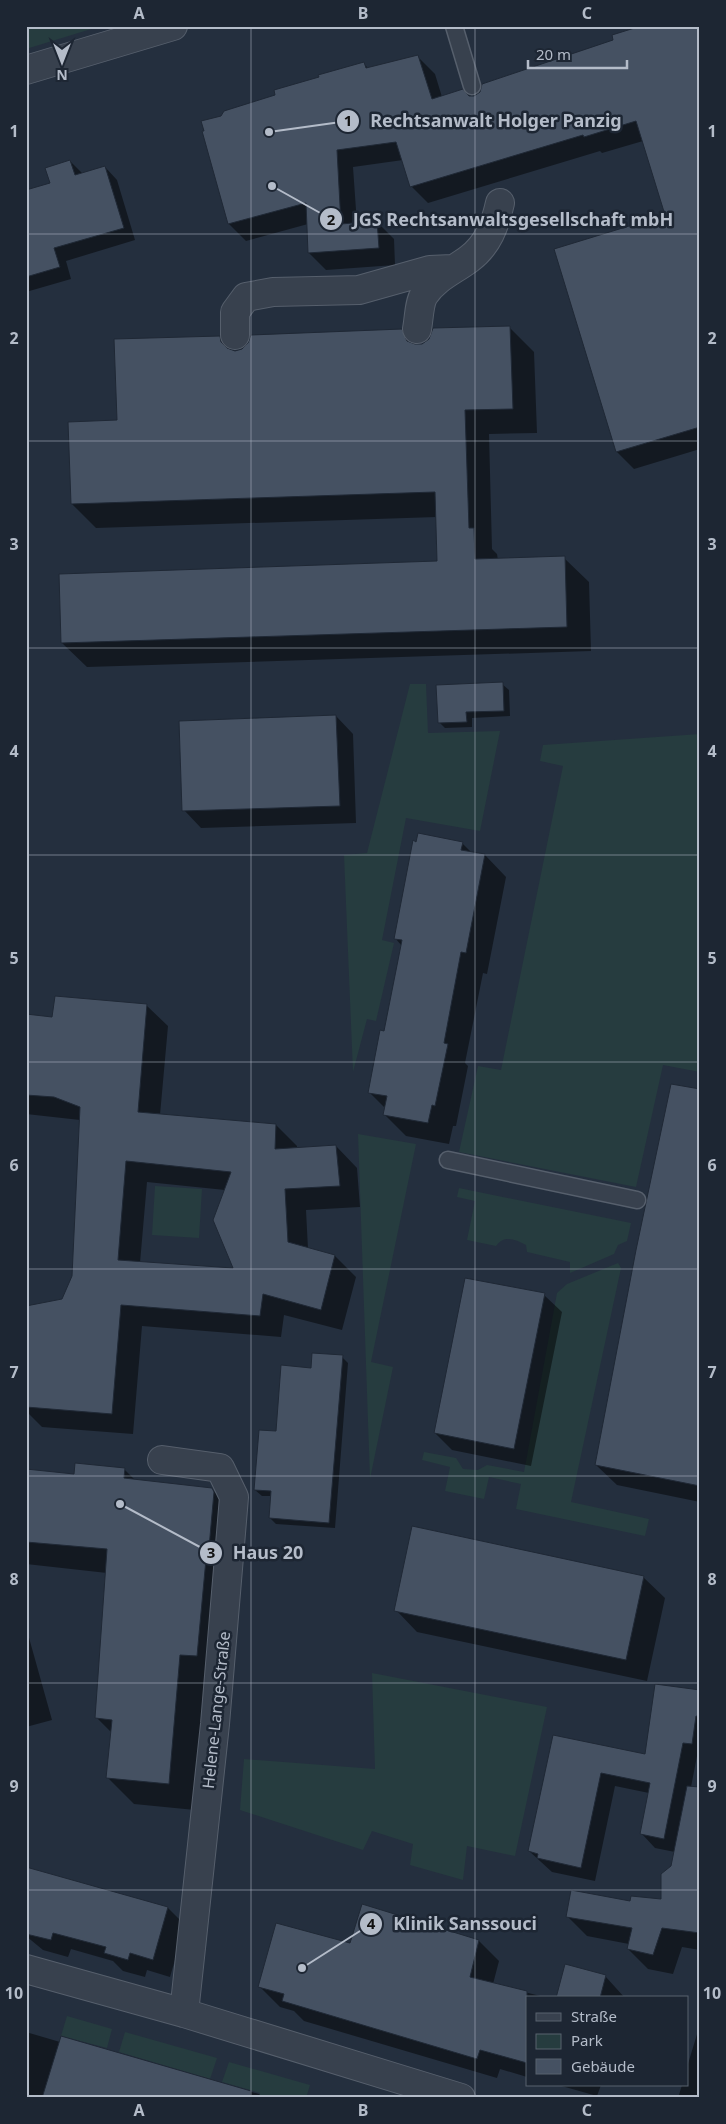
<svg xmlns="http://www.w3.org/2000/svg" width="726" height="2124" font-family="'Noto Sans',sans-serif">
<rect width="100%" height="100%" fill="#242f3e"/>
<path fill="#263c3f" d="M 26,26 L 101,26 L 26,49 Z
M 410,684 L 426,684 L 428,733 L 500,731 L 480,831 L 406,818 L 382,940 L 394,943 L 376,1021 L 367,1019 L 353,1072 L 344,855 L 367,853 Z
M 700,734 L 700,1072 L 663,1065 L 636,1187 L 459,1152 L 478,1066 L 501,1070 L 563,766 L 540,761 L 543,745 Z
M 358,1134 L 416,1144 L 371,1362 L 393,1367 L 370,1479 Z
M 155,1186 L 202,1189 L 199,1238 L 152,1235 Z
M 459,1188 L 631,1223 L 627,1241 L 618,1245 L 614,1254 L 570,1273 L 570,1262 L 527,1252 L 526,1245 C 515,1239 504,1235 496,1246 L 467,1240 L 475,1201 L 457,1197 Z
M 618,1263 L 621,1268 L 571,1502 L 649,1519 L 645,1536 L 516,1509 L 521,1484 L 489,1477 L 484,1499 L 445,1491 L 450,1467 L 422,1460 L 424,1452 L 456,1458 L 463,1469 L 478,1470 L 487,1465 L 524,1472 L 557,1293 L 567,1284 Z
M 372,1673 L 547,1707 L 515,1856 L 467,1846 L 463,1880 L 410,1865 L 413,1844 L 372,1831 L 363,1850 L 240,1810 L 244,1759 L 375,1769 Z
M 67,2016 L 112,2029 L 107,2048 L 61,2036 Z
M 125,2032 L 217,2058 L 210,2079 L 119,2052 Z
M 229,2062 L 310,2085 L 306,2098 L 262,2098 L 259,2097 L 260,2093 L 222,2082 Z"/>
<path fill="#0007" fill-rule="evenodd" d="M 700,26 L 700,449 L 634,469 L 617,452 L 666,216 L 643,141 L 602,153 L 600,151 L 428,203 L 411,186 L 403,160 L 353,167 L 357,224 L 377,222 L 394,239 L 395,265 L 326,270 L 309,253 L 308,224 L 246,241 L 229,224 L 221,117 L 363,63 L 369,69 L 418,57 L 435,74 L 442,97 L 475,97 Z
M 70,161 L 83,174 L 105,167 L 117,180 L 135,240 L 66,261 L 71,279 L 26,292 L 26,191 L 51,183 Z
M 509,327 L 534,352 L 537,433 L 489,434 L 492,549 L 497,554 L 498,560 L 564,558 L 589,582 L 591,651 L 87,667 L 62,643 L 438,563 L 437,517 L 96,528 L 72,504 L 118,422 L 219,337 L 233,351 L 401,330 L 416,346 Z
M 502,684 L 509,690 L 510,716 L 472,718 L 472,727 L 445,728 L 439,722 Z
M 336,716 L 353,734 L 356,823 L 201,828 L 184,810 Z
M 462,843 L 472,853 L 485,855 L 506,877 L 487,974 L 483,973 L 465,1063 L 468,1066 L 456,1126 L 453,1126 L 449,1144 L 406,1136 L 385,1115 L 386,1109 L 370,1093 L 386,1032 L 402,946 L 395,938 Z
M 146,1005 L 168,1026 L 160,1115 L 276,1125 L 297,1146 L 297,1149 L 336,1146 L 357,1168 L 360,1207 L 306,1210 L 308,1249 L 335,1256 L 356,1277 L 342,1330 L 284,1315 L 281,1337 L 142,1326 L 133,1434 L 42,1427 L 26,1411 L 26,1306 L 63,1300 L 73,1277 L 80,1120 L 26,1114 L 26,1016 L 53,1018 ZM 147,1182 L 225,1190 L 235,1269 L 140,1263 Z
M 700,1091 L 700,1502 L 617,1485 L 596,1465 Z
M 544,1295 L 562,1312 L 531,1466 L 452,1450 L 435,1433 Z
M 342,1357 L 348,1363 L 335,1528 L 276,1524 L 270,1518 L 272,1496 L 262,1496 L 255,1490 L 277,1433 L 312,1369 Z
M 124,1469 L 136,1481 L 212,1489 L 238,1516 L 195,1810 L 134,1804 L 108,1778 L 112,1733 L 97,1718 L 107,1573 L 26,1564 L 26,1471 L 75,1475 Z
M 643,1577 L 665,1598 L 647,1681 L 417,1632 L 396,1610 Z
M 26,1627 L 52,1720 L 26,1727 Z
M 700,1692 L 700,1757 L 697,1756 L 686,1813 L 700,1816 L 700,1950 L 682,1947 L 673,1974 L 648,1969 L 628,1949 L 629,1944 L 587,1936 L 567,1916 L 631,1903 L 662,1901 L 675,1852 L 655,1848 L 642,1834 L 649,1793 L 615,1786 L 595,1881 L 552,1872 L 529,1851 L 554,1736 L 646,1756 Z
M 26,1869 L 168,1908 L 185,1925 L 170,1977 L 147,1970 L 145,1977 L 123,1971 L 113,1961 L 71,1949 L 68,1957 L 43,1950 L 26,1936 Z
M 362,1905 L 479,1941 L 499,1961 L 493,1984 L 548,1998 L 527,1998 L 527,2077 L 500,2069 L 497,2078 L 304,2021 L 294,2011 L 280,2007 L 260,1987 L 351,1945 Z
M 606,1977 L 625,1998 L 557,1998 Z
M 698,2031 L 700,2031 L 700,2098 L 678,2098 L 682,2085 L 687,2085 L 687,2067 Z
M 26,2032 L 60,2042 L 107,2050 L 259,2094 L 263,2098 L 26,2098 Z
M 558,2085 L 601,2085 L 597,2096 Z"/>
<path fill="#455162" stroke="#1f2835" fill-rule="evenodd" d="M 641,26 L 700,26 L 700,427 L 616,452 L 554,249 L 665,215 L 636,121 L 584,137 L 583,135 L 410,187 L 396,142 L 337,150 L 341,224 L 377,221 L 379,248 L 308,253 L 306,203 L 228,224 L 202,131 L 204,131 L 201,121 L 221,116 L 224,111 L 275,95 L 274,90 L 319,77 L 318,75 L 364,62 L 366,68 L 418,55 L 432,99 L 463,89 L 469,96 L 474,96 L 480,92 L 482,84 L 613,40 L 612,35 Z
M 70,160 L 75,175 L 105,166 L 124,228 L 54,248 L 60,267 L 26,277 L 26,190 L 50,183 L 45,168 Z
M 510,326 L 513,409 L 465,410 L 469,528 L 474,528 L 475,559 L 565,556 L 567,627 L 61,643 L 59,574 L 437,561 L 435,492 L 71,504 L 68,422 L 117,420 L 114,339 L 220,336 L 221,342 L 227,348 L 235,351 L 242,349 L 248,343 L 251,335 L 402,329 L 407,341 L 415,344 L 422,344 L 429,339 L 433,328 Z
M 503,682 L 504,711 L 466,712 L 467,722 L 438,723 L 436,685 Z
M 336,715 L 340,806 L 182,811 L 179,721 Z
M 418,833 L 463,842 L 461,850 L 485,854 L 466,953 L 461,952 L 444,1043 L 448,1044 L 435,1106 L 432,1105 L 428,1123 L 383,1115 L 387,1096 L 368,1093 L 380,1030 L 384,1031 L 402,940 L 394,939 L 413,840 L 416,842 Z
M 55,996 L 147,1004 L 138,1112 L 276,1124 L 275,1149 L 336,1145 L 340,1186 L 285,1189 L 288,1242 L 335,1255 L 321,1310 L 263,1294 L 260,1316 L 121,1305 L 112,1414 L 26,1407 L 26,1306 L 62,1299 L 72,1276 L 80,1107 L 54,1097 L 26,1095 L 26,1014 L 52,1017 ZM 126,1161 L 231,1172 L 213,1220 L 233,1268 L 118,1260 Z
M 671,1084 L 700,1089 L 700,1486 L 595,1465 L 636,1250 Z
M 465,1278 L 545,1293 L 514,1449 L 434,1433 Z
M 312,1353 L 343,1355 L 329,1523 L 269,1518 L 271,1491 L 254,1490 L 259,1430 L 276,1431 L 281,1365 L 311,1368 Z
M 75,1463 L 125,1468 L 124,1478 L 212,1488 L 214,1492 L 208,1559 L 206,1559 L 197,1656 L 180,1655 L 169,1784 L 106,1778 L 112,1720 L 95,1718 L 107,1549 L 26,1542 L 26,1469 L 74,1474 Z
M 412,1526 L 644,1576 L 626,1660 L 394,1611 Z
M 655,1684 L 700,1690 L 700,1717 L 696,1716 L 692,1744 L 683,1743 L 664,1839 L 640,1834 L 650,1783 L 601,1773 L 581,1868 L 537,1858 L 538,1854 L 528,1851 L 553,1735 L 645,1754 Z
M 687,1786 L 700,1787 L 700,1933 L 662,1928 L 653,1955 L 627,1949 L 632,1928 L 566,1917 L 571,1890 L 630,1901 L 631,1896 L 661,1899 L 661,1874 L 671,1866 Z
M 26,1867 L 168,1907 L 153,1960 L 130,1953 L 128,1960 L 104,1953 L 106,1947 L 53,1933 L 51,1940 L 26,1934 Z
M 362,1904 L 479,1940 L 470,1977 L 527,1991 L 527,2063 L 480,2050 L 477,2059 L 282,2001 L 284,1994 L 258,1987 L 276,1923 L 350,1943 Z
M 565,1964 L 606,1975 L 600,1998 L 556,1998 Z
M 61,2036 L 251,2091 L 250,2098 L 42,2098 Z"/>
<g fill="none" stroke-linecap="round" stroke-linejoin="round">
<g stroke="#565f6c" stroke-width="19">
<path id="service" d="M 454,26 L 472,86
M 448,1160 L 637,1200"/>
</g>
<g stroke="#565f6c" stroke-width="30">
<path id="minor" d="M 417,329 C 419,319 419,303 424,295 C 435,278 453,271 469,259 C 488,245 495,225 500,203
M 235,335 L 235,312 L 246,297 L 273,292 L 359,290 L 430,270 L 452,269
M 162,1460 L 220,1468 L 234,1497 L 215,1724 L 184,2013
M 26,1969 L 184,2013 L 461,2098"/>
</g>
<g stroke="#565f6c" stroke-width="30">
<path id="tertiary" d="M 26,70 L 173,26"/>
</g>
<use href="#service" stroke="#38414e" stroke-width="16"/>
<use href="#minor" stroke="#38414e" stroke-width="28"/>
<use href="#tertiary" stroke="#38414e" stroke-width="28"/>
</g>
<path fill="none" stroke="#b4bcc9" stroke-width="1" stroke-opacity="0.55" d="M 251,26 L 251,2098M 475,26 L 475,2098M 26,234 L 700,234M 26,441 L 700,441M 26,648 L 700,648M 26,855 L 700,855M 26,1062 L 700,1062M 26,1269 L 700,1269M 26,1476 L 700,1476M 26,1683 L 700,1683M 26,1890 L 700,1890"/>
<g text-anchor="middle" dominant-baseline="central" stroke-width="5" stroke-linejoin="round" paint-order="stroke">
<g font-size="16" fill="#b4bcc9" stroke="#1d2633">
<text transform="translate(216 1710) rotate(-84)">Helene-Lange-Straße</text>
</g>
</g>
<path fill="none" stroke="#b4bcc9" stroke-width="2" d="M269 132L348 121M272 186L331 219M120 1504L211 1553M302 1968L371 1924"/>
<g fill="#b4bcc9" stroke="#1d2633" stroke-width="2">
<circle cx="269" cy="132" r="5"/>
<circle cx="272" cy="186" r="5"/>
<circle cx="120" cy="1504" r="5"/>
<circle cx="302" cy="1968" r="5"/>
<circle cx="348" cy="121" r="12"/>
<circle cx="331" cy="219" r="12"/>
<circle cx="211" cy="1553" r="12"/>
<circle cx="371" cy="1924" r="12"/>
</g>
<g font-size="15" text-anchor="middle" font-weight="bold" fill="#111">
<text x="348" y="126">1</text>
<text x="331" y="225">2</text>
<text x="211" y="1558">3</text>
<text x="371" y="1929">4</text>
</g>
<g font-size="18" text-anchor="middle" font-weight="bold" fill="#b4bcc9" stroke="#1d2633" stroke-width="5" stroke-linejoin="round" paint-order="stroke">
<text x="496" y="127">Rechtsanwalt Holger Panzig</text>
<text x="513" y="226">JGS Rechtsanwaltsgesellschaft mbH</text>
<text x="268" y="1559">Haus 20</text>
<text x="465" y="1930">Klinik Sanssouci</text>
</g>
<rect width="726" height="2124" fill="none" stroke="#1d2633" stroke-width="55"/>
<rect x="526" y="1996" width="162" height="90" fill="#1d2633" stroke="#59626f"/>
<rect x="536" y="2013" width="25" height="8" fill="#38414e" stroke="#59626f"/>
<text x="571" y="2022" font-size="15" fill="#b4bcc9">Straße</text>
<rect x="536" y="2034" width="25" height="15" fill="#263c3f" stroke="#59626f"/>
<text x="571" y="2046" font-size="15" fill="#b4bcc9">Park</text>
<rect x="536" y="2059" width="25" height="15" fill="#455162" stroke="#59626f"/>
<text x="571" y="2072" font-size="15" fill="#b4bcc9">Gebäude</text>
<g transform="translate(62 62) rotate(180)" stroke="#1d2633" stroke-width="4" paint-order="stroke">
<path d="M0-4L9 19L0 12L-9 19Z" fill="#b4bcc9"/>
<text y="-8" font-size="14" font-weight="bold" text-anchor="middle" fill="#b4bcc9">N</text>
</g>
<path d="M528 60v8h99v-8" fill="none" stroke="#b4bcc9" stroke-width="2.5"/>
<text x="536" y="60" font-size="15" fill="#b4bcc9" stroke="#1d2633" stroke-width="4" paint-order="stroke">20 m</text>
<rect x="28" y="28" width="670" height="2068" fill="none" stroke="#b4bcc9" stroke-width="2"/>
<g font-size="16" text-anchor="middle" font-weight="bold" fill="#b4bcc9">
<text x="139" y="19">A</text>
<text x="363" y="19">B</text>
<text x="587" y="19">C</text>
<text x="14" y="137">1</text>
<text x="712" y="137">1</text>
<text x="14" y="344">2</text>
<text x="712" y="344">2</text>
<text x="14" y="550">3</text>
<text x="712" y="550">3</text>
<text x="14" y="757">4</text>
<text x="712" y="757">4</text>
<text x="14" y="964">5</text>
<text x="712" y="964">5</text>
<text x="14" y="1171">6</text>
<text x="712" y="1171">6</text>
<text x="14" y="1378">7</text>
<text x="712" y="1378">7</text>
<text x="14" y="1585">8</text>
<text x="712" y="1585">8</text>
<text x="14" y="1792">9</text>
<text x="712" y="1792">9</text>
<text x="14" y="1999">10</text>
<text x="712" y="1999">10</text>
<text x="139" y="2116">A</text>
<text x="363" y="2116">B</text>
<text x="587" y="2116">C</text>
</g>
</svg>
